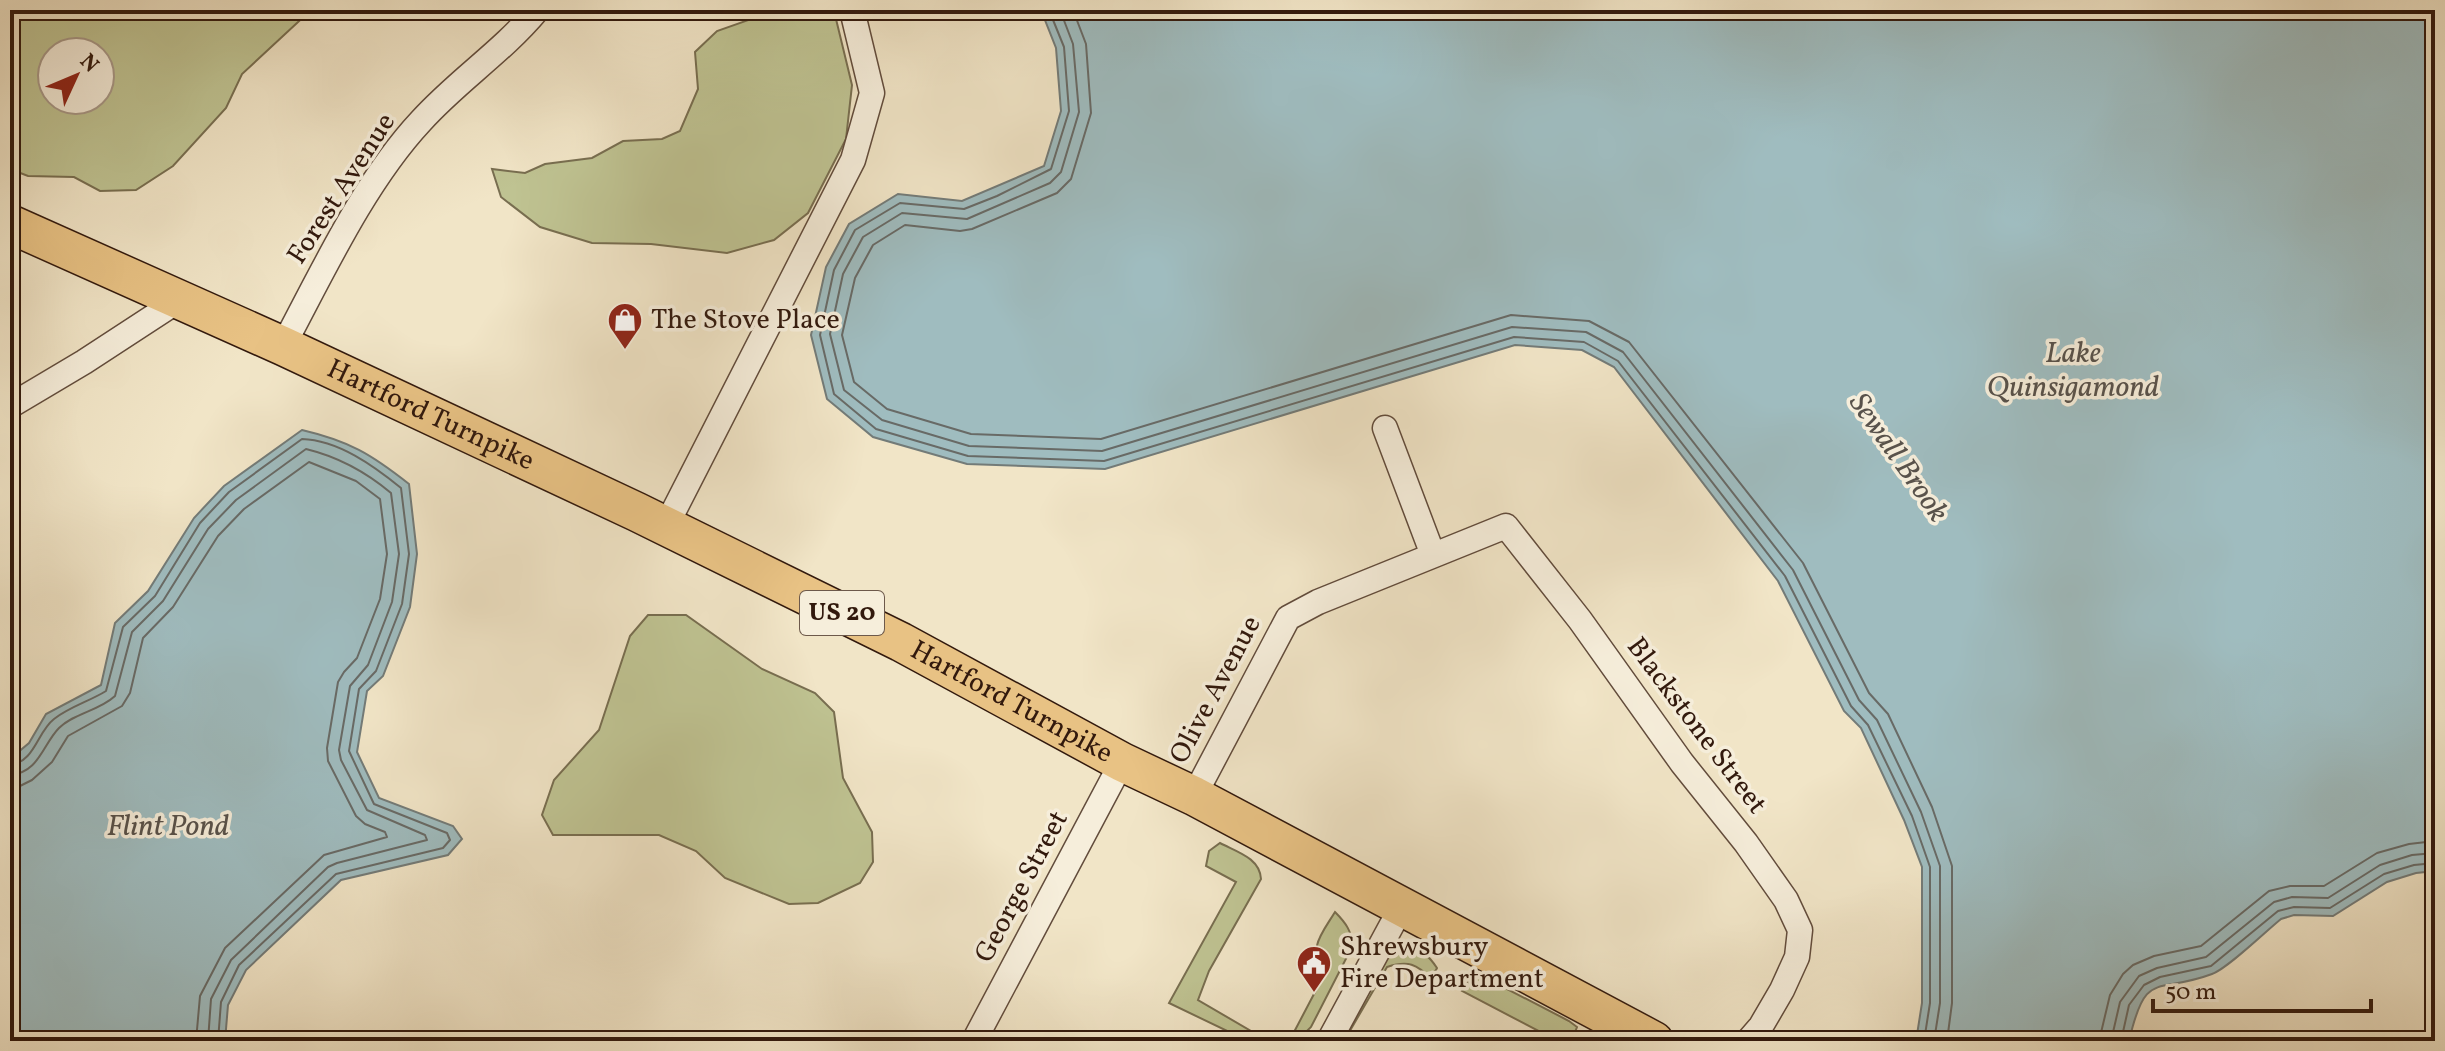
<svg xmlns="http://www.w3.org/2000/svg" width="2445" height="1051" font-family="Vollkorn,serif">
<rect width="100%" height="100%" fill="#f1e5c7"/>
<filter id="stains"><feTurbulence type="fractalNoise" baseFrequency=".0025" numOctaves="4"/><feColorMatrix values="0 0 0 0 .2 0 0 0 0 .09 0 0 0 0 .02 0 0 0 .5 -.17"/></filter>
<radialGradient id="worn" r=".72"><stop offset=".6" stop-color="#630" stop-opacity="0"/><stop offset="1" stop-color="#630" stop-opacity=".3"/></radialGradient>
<path fill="#bfc392" stroke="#786e50" stroke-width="2" fill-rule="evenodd" d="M 10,10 L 311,10 L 242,74 L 226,108 L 173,166 L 136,190 L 100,191 L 74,177 L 28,176 L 10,169 ZM 100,52 L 100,100 L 52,100 L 52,52 Z
M 777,10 L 825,10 L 836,19 L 852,85 L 846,139 L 808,213 L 774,240 L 727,253 L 651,244 L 592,243 L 540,227 L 501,197 L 492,169 L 525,173 L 545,164 L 592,158 L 623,141 L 662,139 L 680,131 L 698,89 L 695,52 L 717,31 Z
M 648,615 L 686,615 L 762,669 L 815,693 L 834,712 L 843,778 L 872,832 L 873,862 L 860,883 L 818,903 L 789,904 L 725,878 L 696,851 L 659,835 L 553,835 L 542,815 L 554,780 L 599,730 L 630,636 Z
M 1220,843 C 1237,852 1260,858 1261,879 L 1209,971 L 1198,1000 L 1268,1041 L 1248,1041 L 1169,1003 L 1236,882 L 1206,866 L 1209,851 Z
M 1335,912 C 1345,922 1353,932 1352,947 L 1311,1027 L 1303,1035 L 1293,1034 L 1325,973 C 1307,948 1321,935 1335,912 Z
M 1409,945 C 1422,950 1429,956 1437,968 L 1431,979 C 1417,964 1408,960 1387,967 L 1344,1041 L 1341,1041 L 1390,950 Z
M 1472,976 L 1482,976 L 1569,1021 L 1577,1027 L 1575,1032 L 1565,1037 L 1552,1038 L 1462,991 Z"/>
<path fill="#9fbcbf" stroke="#737b78" stroke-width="2" d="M 1041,10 L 2435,10 L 2435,871 L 2416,873 L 2387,882 L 2333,916 L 2294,915 L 2281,919 C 2266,931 2227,969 2212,974 C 2156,995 2146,968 2129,1041 L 1916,1041 L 1922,1003 L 1922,867 L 1904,820 L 1861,728 L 1844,711 L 1778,581 L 1614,367 L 1582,350 L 1515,345 L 1105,469 L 967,464 L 873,437 L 827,399 L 811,335 L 826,267 L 849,224 L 898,194 L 962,201 L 1044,166 L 1061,111 L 1056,48 Z
M 302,430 C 349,441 371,454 409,484 L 417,554 L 410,607 L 383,676 L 367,691 L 357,752 L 379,798 L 453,826 L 462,839 L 448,855 L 341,880 L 246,970 L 228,1005 L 225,1041 L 35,1041 L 25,1033 L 10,1041 L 10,759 L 29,743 L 46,714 L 101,685 L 115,623 L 148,591 L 194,518 L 224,486 Z"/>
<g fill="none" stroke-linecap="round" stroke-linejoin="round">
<path stroke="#686a66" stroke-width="2" d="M 1049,10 L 1064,47 L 1069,111 L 1051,169 L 997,196 L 964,209 L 900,203 L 855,230 L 834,270 L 820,335 L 834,394 L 876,429 L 968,456 L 1104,461 L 1514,337 L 1584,342 L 1618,361 L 1785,576 L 1851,706 L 1868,725 L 1912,816 L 1930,867 L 1930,1003 L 1924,1041
M 1060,10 L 1073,44 L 1079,112 L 1061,172 L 1050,183 L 967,219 L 902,213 L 863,237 L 843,274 L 830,334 L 844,390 L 882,420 L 969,446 L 1102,451 L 1512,327 L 1586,332 L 1623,352 L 1793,570 L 1859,700 L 1877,720 L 1921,812 L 1940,866 L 1940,1003 L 1934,1041
M 1073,10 L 1086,44 L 1091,113 L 1071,179 L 1057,193 L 972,229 L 960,231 L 905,225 L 873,245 L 855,278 L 842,335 L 854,382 L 887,409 L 971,434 L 1101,439 L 1511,315 L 1589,321 L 1629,342 L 1803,563 L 1869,693 L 1888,714 L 1932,807 L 1952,866 L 1952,1003 L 1947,1041
M 10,765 C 35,762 37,732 54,719 C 69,707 90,701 106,691 L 123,627 L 155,596 L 200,523 L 229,492 L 302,439 C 338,440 374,466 401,488 L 409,554 L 402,604 L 376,671 L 359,689 L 349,751 L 374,804 L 447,833 L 450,840 L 443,848 L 336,874 L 239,965 L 221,1002 L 218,1041
M 10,775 C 39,773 43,744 59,728 C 74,713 99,711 115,696 L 132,632 L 163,601 L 208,529 L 236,500 L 306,449 C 339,457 366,472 391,493 L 399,554 L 392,602 L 368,665 L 350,686 L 339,750 L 341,760 L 367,810 L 425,835 L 427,840 L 337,863 L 328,867 L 231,960 L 211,999 L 208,1041
M 10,787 L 20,786 L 32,780 L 52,762 L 68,736 L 122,706 L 130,693 L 143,638 L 173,607 L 218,536 L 244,509 L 309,462 L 356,481 L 380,499 L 387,554 L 380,599 L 357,658 L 344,672 L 338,682 L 327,748 L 328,761 L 356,816 L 365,824 L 385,832 L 387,837 L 324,855 L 225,948 L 200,996 L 196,1041
M 2099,1041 L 2110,995 L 2123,974 L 2133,965 L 2154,956 L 2201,946 L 2269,891 L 2290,886 L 2324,886 L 2377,853 L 2409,844 L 2435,841
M 2111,1041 L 2120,1002 L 2139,976 L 2157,968 L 2206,957 L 2274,902 L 2292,897 L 2328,898 L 2380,865 L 2412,855 L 2435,853
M 2121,1041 L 2129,1005 L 2144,985 L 2160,977 L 2211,966 L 2278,911 L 2294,907 L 2330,908 L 2384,874 L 2414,865 L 2435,863"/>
<g stroke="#624c3c" stroke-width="27">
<path id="minor" d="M 283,346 C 322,273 364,182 421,121 C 457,81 502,52 537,10
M 10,406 L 84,362 L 179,300
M 1385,428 L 1433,555
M 666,526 L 853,160 L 872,93 L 852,10
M 1194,796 L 1288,618 L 1318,602 L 1506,526 L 1580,620 L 1682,763 L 1746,843 L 1786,900 L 1800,930 L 1797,957 L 1782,990 L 1761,1026 L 1748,1041
M 974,1041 L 1122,762
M 1329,1041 L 1401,908"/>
</g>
<g stroke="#32190d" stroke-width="41">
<g id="primary">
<path id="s1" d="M 10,224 L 283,346 L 637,512 L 901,642 L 1122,762 L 1194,796 L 1654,1041"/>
</g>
</g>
<use href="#minor" stroke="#f6eedb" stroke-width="24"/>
<use href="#primary" stroke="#e8c284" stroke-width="38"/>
</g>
<defs>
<g id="shop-pin" transform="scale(1.8)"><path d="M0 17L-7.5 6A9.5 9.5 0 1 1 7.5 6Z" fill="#8f2418" stroke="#f6eedb"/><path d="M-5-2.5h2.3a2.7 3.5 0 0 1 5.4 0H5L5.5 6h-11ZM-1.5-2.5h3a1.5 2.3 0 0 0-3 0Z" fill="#fff"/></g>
<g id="civic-pin" transform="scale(1.8)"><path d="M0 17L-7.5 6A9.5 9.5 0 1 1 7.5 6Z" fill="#8f2418" stroke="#f6eedb"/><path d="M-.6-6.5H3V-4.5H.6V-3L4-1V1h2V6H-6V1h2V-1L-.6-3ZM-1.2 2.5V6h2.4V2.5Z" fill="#fff"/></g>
</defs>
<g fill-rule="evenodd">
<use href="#shop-pin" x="625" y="320"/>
<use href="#civic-pin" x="1314" y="963"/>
</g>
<g text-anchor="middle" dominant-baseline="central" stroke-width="7" stroke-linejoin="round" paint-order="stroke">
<rect fill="#f6eedb" stroke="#6d594b" stroke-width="2" x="800" y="591" width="84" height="44" rx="6"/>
<g font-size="26" font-weight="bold" fill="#32190d">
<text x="842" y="613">US 20</text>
</g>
<g font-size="28" fill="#32190d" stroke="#f6eedb">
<text transform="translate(342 189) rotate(-57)">Forest Avenue</text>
<text stroke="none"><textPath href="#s1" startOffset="462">Hartford Turnpike</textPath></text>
<text transform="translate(1216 690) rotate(-62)">Olive Avenue</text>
<text stroke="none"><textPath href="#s1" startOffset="1110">Hartford Turnpike</textPath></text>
<text transform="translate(1696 726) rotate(53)">Blackstone Street</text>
<text transform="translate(1022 887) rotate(-62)">George Street</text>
</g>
<g font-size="28" fill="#32190d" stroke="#f6eedb" text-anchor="start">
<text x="651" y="320">The Stove Place</text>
<text x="1340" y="947">Shrewsbury<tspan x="1340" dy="32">Fire Department</tspan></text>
</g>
<g font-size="30" font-style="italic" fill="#58524b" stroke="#f6eedb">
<text x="2073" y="354">Lake<tspan x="2073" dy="34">Quinsigamond</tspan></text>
<text transform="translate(1898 458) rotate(55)">Sewall Brook</text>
<text x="168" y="827">Flint Pond</text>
</g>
</g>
<rect width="2445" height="1051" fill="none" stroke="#f1e5c7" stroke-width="40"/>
<rect x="12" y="12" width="2421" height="1027" fill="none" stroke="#32190d" stroke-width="4"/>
<rect x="20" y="20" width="2405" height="1011" fill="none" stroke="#32190d" stroke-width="2"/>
<g transform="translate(76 76) rotate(46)"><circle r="38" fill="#f6eedb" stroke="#a89989" stroke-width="2"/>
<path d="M0-6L14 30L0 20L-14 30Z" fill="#8f2418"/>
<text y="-12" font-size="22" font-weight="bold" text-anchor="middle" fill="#32190d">N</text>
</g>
<path d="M2153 999v12h218v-12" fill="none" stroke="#32190d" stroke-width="4"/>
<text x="2165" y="999" font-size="24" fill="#32190d" stroke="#f6eedb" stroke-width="6" paint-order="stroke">50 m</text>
<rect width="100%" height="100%" filter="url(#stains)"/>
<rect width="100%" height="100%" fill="url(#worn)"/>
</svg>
